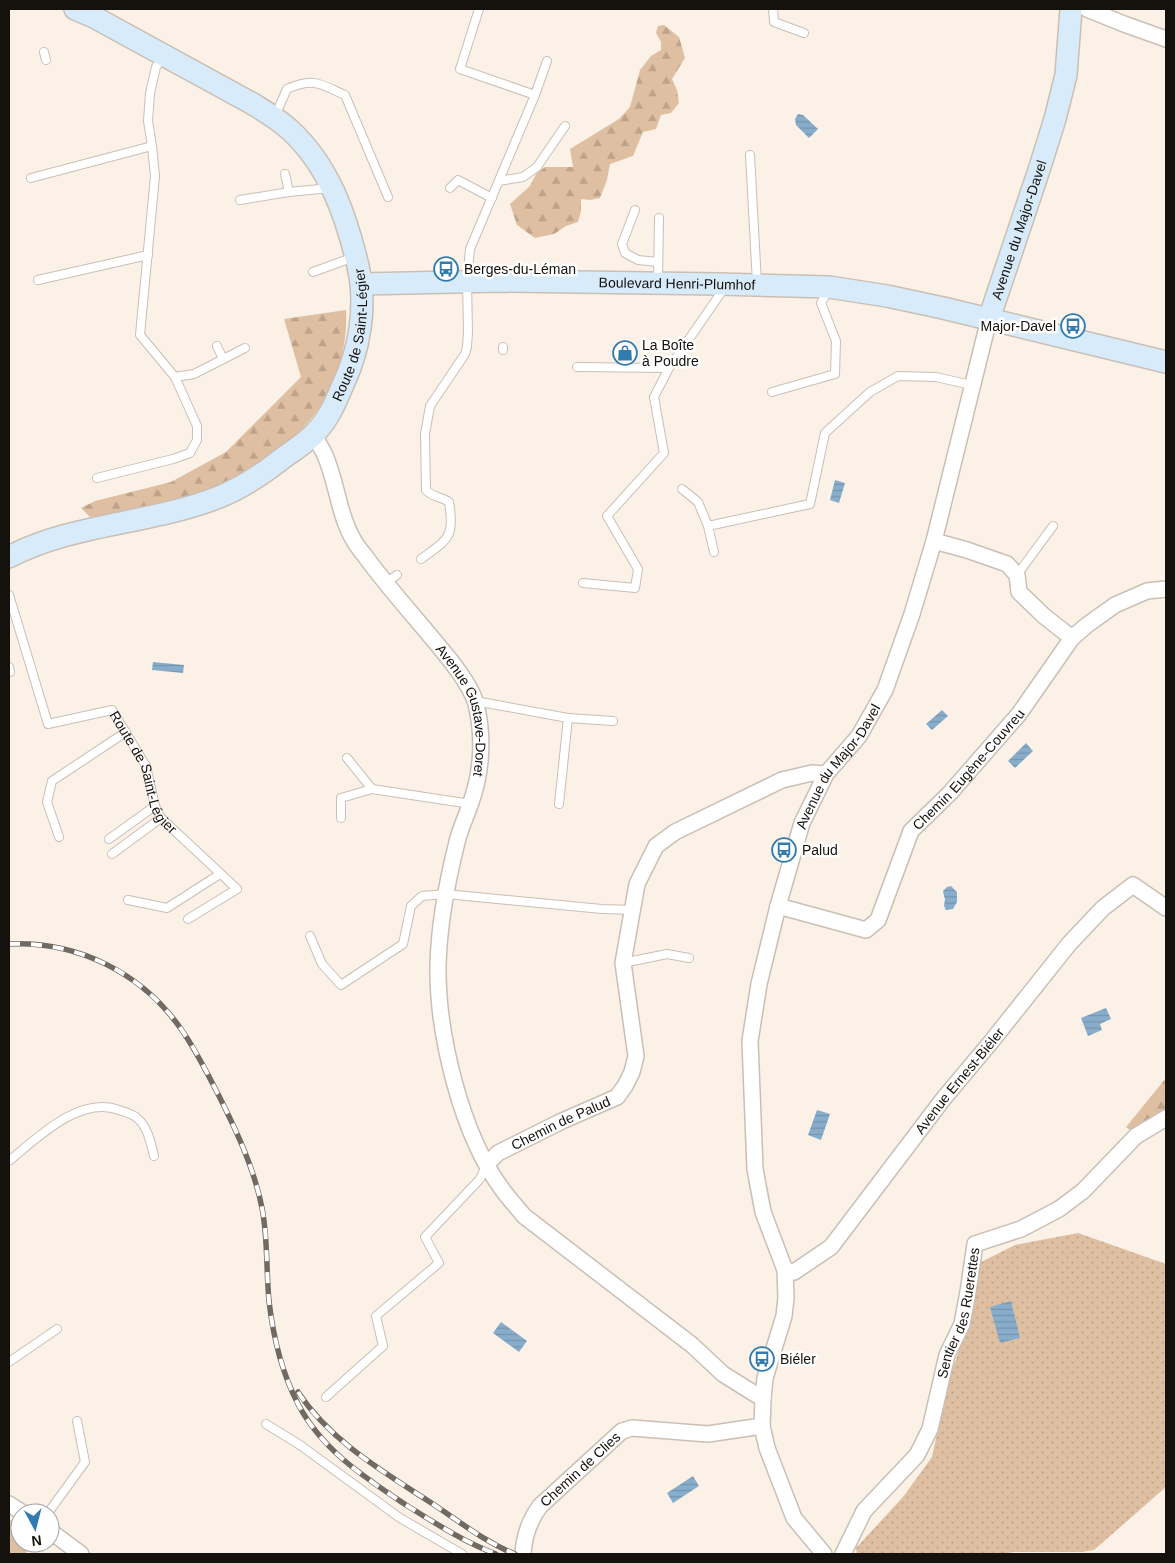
<svg xmlns="http://www.w3.org/2000/svg" width="1175" height="1563" font-family="Helvetica,sans-serif">
<defs>
<pattern id="forest-firs" width="22" height="20" patternUnits="userSpaceOnUse" patternTransform="scale(1.25)"><rect width="22" height="20" fill="#debfa2"/><path d="M5 1l3.5 6h-7zM16 11l3.5 6h-7z" fill="#bea38a"/></pattern>
<pattern id="garden-dots" width="8" height="8" patternUnits="userSpaceOnUse" patternTransform="scale(1.25)"><rect width="8" height="8" fill="#debfa2"/><path d="M2 2h.1M6 6h.1" fill="none" stroke="#bea38a" stroke-width="1.8" stroke-linecap="round"/></pattern>
<pattern id="water-rules" width="6" height="5" patternUnits="userSpaceOnUse" patternTransform="scale(1.25)"><rect width="6" height="5" fill="#88adcb"/><path d="M0 2.5h6" fill="none" stroke="#7494ad"/></pattern>
</defs>
<rect width="100%" height="100%" fill="#fcf1e7"/>
<path fill="#debfa2" d="M 9,1519 L 20,1525 L 20,1543 L 33,1543 L 25,1554 L 9,1554 Z"/>
<path fill="url(#forest-firs)" d="M 664,25 L 679,37 L 685,58 L 672,79 L 677,90 L 679,103 L 671,113 L 661,115 L 656,129 L 643,132 L 633,156 L 610,164 L 607,180 L 600,198 L 590,200 L 581,199 L 581,211 L 578,222 L 566,226 L 554,234 L 535,238 L 517,225 L 510,204 L 530,186 L 536,174 L 545,167 L 573,167 L 570,149 L 619,119 L 630,107 L 640,70 L 651,56 L 661,50 L 661,42 L 656,33 L 658,26 Z
M 346,310 C 347,327 345,343 341,359 C 329,406 304,432 265,459 C 247,472 229,483 209,491 C 171,505 130,510 90,517 L 81,508 L 95,501 L 171,482 L 226,452 L 301,377 L 284,319 Z
M 1166,1078 L 1166,1113 L 1134,1133 L 1126,1127 Z"/>
<path fill="url(#garden-dots)" d="M 1078,1233 L 1166,1264 L 1166,1487 L 1094,1550 L 1082,1552 L 1013,1552 L 1003,1554 L 857,1554 L 856,1548 L 903,1497 L 932,1457 L 949,1379 L 965,1334 L 979,1263 L 1015,1245 Z"/>
<path fill="url(#water-rules)" d="M 798,114 L 803,115 L 818,129 L 809,138 L 796,125 L 795,119 Z
M 835,480 L 845,483 L 839,503 L 830,500 Z
M 153,662 L 184,665 L 183,673 L 152,670 Z
M 942,710 L 948,716 L 932,730 L 926,724 Z
M 1026,743 L 1033,751 L 1015,768 L 1008,761 Z
M 951,886 L 957,892 L 957,902 L 953,909 L 946,910 L 944,906 L 945,899 L 944,896 L 943,891 L 947,887 Z
M 1106,1008 L 1111,1019 L 1100,1024 L 1102,1030 L 1088,1036 L 1081,1018 Z
M 817,1110 L 830,1114 L 821,1140 L 808,1135 Z
M 1011,1301 L 1020,1338 L 1000,1343 L 990,1307 Z
M 501,1322 L 527,1341 L 519,1352 L 493,1333 Z
M 693,1476 L 699,1486 L 673,1503 L 667,1493 Z"/>
<g fill="none" stroke-linecap="round" stroke-linejoin="round">
<g stroke="#cabfb5" stroke-width="10">
<g id="lane">
<path d="M 773,9 L 774,22 L 804,33"/>
<path d="M 44,52 L 46,60"/>
<path d="M 535,95 L 547,61"/>
<path d="M 275,116 L 287,89 C 314,77 320,84 345,95 L 388,197"/>
<path d="M 750,155 L 757,283"/>
<path d="M 285,174 L 289,192"/>
<path d="M 31,178 L 152,146"/>
<path d="M 499,181 L 523,177 L 537,167 L 565,126"/>
<path d="M 450,188 L 458,180 L 492,198"/>
<path d="M 240,200 L 289,192 L 330,188"/>
<path d="M 635,210 L 622,244 L 625,253 L 638,260 L 658,262"/>
<path d="M 313,272 L 354,257"/>
<path d="M 38,280 L 148,255"/>
<path d="M 658,281 L 659,218"/>
<path d="M 217,346 L 223,359"/>
<path d="M 503,350 L 503,347"/>
<path d="M 577,367 L 669,368 L 725,287"/>
<path d="M 175,377 L 194,374 L 245,348"/>
<path d="M 772,392 L 835,374 L 836,341 L 821,303 L 829,289"/>
<path d="M 97,478 L 173,459 L 190,453 L 197,440 L 197,426 L 175,377 L 140,335 L 155,176 L 152,146 L 148,121 L 150,93 L 156,67 L 163,57"/>
<path d="M 682,489 L 698,502 L 708,526 L 810,504 L 825,433 L 870,392 L 898,376 L 936,377 L 971,385"/>
<path d="M 708,526 L 714,552"/>
<path d="M 421,559 C 448,539 455,538 449,502 C 441,496 433,498 426,490 L 425,434 L 430,406 L 465,354 L 467,347 L 468,332 L 467,281 L 470,249 L 535,95 L 460,69 L 479,9"/>
<path d="M 1017,575 L 1053,526"/>
<path d="M 385,583 L 397,575"/>
<path d="M 583,583 L 635,588 L 638,569 L 607,516 L 664,453 L 654,397 L 669,368"/>
<path id="s1" d="M 9,595 L 48,724 L 112,710 L 146,766 L 155,806 L 161,818 L 237,889 L 188,919"/>
<path d="M 9,667 L 10,672"/>
<path d="M 475,701 L 568,718 L 559,804"/>
<path d="M 568,718 L 613,721"/>
<path d="M 347,758 L 372,789 L 471,804"/>
<path d="M 341,818 L 341,798 L 372,789"/>
<path d="M 59,837 L 47,802 L 52,781 L 126,732"/>
<path d="M 109,839 L 155,806"/>
<path d="M 112,854 L 161,818"/>
<path d="M 128,900 L 167,908 L 220,874"/>
<path d="M 310,936 L 322,964 L 341,985 L 403,944 L 411,906 L 422,896 L 446,894 L 602,909 L 632,910"/>
<path d="M 623,963 L 667,954 L 689,958"/>
<path d="M 9,1161 C 37,1138 80,1095 119,1110 C 125,1112 133,1114 137,1118 C 148,1127 151,1144 154,1156"/>
<path d="M 9,1362 L 57,1329"/>
<path d="M 326,1397 L 383,1346 L 376,1316 L 439,1263 L 425,1237 L 480,1179 L 486,1166"/>
<path d="M 266,1424 L 300,1445 L 400,1518 L 462,1554"/>
<path d="M 48,1513 L 85,1462 L 77,1421"/>
</g>
</g>
<g stroke="#cabfb5" stroke-width="18">
<g id="street">
<path d="M 1087,9 L 1124,24 L 1166,39"/>
<path id="s2" d="M 314,435 C 317,441 321,447 324,453 C 337,481 338,513 353,539 C 356,545 361,551 365,556 C 389,589 416,618 442,650 C 452,662 472,688 476,704 C 484,737 482,773 470,805 C 466,817 460,829 457,842 C 447,882 439,923 438,965 C 437,1033 461,1134 502,1189 C 509,1199 517,1207 524,1216 L 692,1345 L 723,1374 L 763,1399"/>
<path d="M 934,541 L 967,550 L 1007,564 L 1017,575 L 1019,592 L 1044,616 L 1072,638"/>
<path id="s3" d="M 778,906 L 866,930 L 878,920 L 911,831 L 950,793 L 1019,714 L 1072,638 L 1087,625 L 1115,605 L 1147,591 L 1166,589"/>
<path id="s4" d="M 487,1164 L 498,1153 L 562,1121 L 617,1097 L 625,1086 L 632,1072 L 636,1056 L 623,963 L 637,884 L 656,846 L 675,832 L 782,780 L 812,773 L 826,774"/>
<path id="s5" d="M 785,1270 L 794,1272 L 831,1247 L 944,1098 L 991,1042 L 1069,944 L 1103,908 L 1133,885 L 1166,908"/>
<path d="M 9,1504 L 23,1513"/>
<path d="M 50,1531 L 81,1554"/>
<path id="s6" d="M 523,1554 C 524,1536 529,1521 540,1506 L 622,1431 L 632,1428 L 708,1434 L 762,1426"/>
<path id="s7" d="M 824,1554 L 794,1518 L 767,1448 L 762,1426 L 763,1399 L 765,1378 L 784,1316 L 786,1298 L 785,1270 L 763,1212 L 755,1169 L 750,1041 L 759,984 L 778,906 L 802,823 L 826,774 L 859,736 L 885,690 L 912,614 L 934,541 L 989,319"/>
<path id="s8" d="M 843,1554 L 864,1511 L 917,1455 L 930,1429 L 947,1355 L 962,1324 L 968,1292 L 975,1244 L 1021,1229 L 1059,1209 L 1083,1191 L 1136,1136 L 1166,1118"/>
</g>
</g>
<g stroke="#cabfb5" stroke-width="24">
<g id="secondary">
<path id="s9" d="M 362,284 L 499,281 L 719,284 L 829,287 L 887,296 L 943,308 L 1166,362"/>
<path id="s10" d="M 989,319 L 1039,170 L 1055,119 L 1066,75 L 1071,9"/>
<path id="s11" d="M 9,557 C 73,523 152,524 219,497 C 242,488 264,473 283,458 C 293,451 304,444 313,435 C 327,422 335,404 342,387 C 360,350 367,306 358,266 C 346,215 329,166 290,130 C 278,119 266,112 253,104 L 94,17 L 75,9"/>
</g>
</g>
<use href="#lane" stroke="#fff" stroke-width="8"/>
<use href="#street" stroke="#fff" stroke-width="15"/>
<use href="#secondary" stroke="#d8ebfa" stroke-width="21"/>
<g stroke="#716a63" stroke-width="5.5">
<path id="rail" d="M 9,944 C 78,941 142,973 181,1029 C 196,1050 207,1073 219,1096 C 237,1132 254,1168 262,1208 C 268,1238 266,1270 269,1301 C 273,1336 282,1373 298,1404 C 322,1450 364,1477 406,1505 C 435,1523 464,1542 496,1554
M 298,1392 C 331,1442 384,1472 433,1504 C 460,1522 485,1542 515,1554"/>
</g>
<use href="#rail" stroke="#fff" stroke-width="4" stroke-dasharray="11" stroke-linecap="butt"/>
</g>
<defs>
<g id="bus-ring" transform="scale(1.25)"><circle r="9.5" fill="#fff" stroke="#327baf" stroke-width="1.5"/><path d="M-5-6H5V4H4V6H2V4H-2V6H-4V4H-5ZM-3.5-4V0h7V-4ZM-3.5 1.2v1.5H-2V1.2ZM2 1.2v1.5H3.5V1.2Z" fill="#327baf"/></g>
<g id="shop-ring" transform="scale(1.25)"><circle r="9.5" fill="#fff" stroke="#327baf" stroke-width="1.5"/><path d="M-5-2.5h2.3a2.7 3.5 0 0 1 5.4 0H5L5.5 6h-11ZM-1.5-2.5h3a1.5 2.3 0 0 0-3 0Z" fill="#327baf"/></g>
</defs>
<g fill-rule="evenodd">
<use href="#bus-ring" x="446" y="269"/>
<use href="#bus-ring" x="1073" y="326"/>
<use href="#shop-ring" x="625" y="353"/>
<use href="#bus-ring" x="784" y="850"/>
<use href="#bus-ring" x="762" y="1359"/>
</g>
<g text-anchor="middle" dominant-baseline="central" stroke-width="5" stroke-linejoin="round" paint-order="stroke">
<g font-size="14" fill="#15110d" stroke="#fff">
<text stroke="none"><textPath href="#s10" startOffset="94">Avenue du Major-Davel</textPath></text>
<text stroke="none"><textPath href="#s9" startOffset="315">Boulevard Henri-Plumhof</textPath></text>
<text stroke="none"><textPath href="#s11" startOffset="442">Route de Saint-Légier</textPath></text>
<text stroke="none"><textPath href="#s2" startOffset="320">Avenue Gustave-Doret</textPath></text>
<text stroke="none"><textPath href="#s7" startOffset="829">Avenue du Major-Davel</textPath></text>
<text stroke="none"><textPath href="#s3" startOffset="286">Chemin Eugène-Couvreu</textPath></text>
<text stroke="none"><textPath href="#s1" startOffset="271">Route de Saint-Légier</textPath></text>
<text stroke="none"><textPath href="#s5" startOffset="264">Avenue Ernest-Biéler</textPath></text>
<text stroke="none"><textPath href="#s4" startOffset="85">Chemin de Palud</textPath></text>
<text stroke="none"><textPath href="#s8" startOffset="274">Sentier des Ruerettes</textPath></text>
<text stroke="none"><textPath href="#s6" startOffset="106">Chemin de Clies</textPath></text>
</g>
<g font-size="14" fill="#15110d" stroke="#fff" text-anchor="start">
<text x="464" y="269">Berges-du-Léman</text>
<text x="1056" y="326" text-anchor="end">Major-Davel</text>
<text x="642" y="345">La Boîte<tspan x="642" dy="16">à Poudre</tspan></text>
<text x="802" y="850">Palud</text>
<text x="780" y="1359">Biéler</text>
</g>
</g>
<rect width="1175" height="1563" fill="none" stroke="#15110d" stroke-width="20"/>
<g transform="translate(35 1528) rotate(173)"><circle r="24" fill="#ffffff" stroke="#a1a09e"/>
<path d="M0-4L9 19L0 12L-9 19Z" fill="#327baf"/>
<text y="-8" font-size="14" font-weight="bold" text-anchor="middle" fill="#15110d">N</text>
</g>
</svg>
